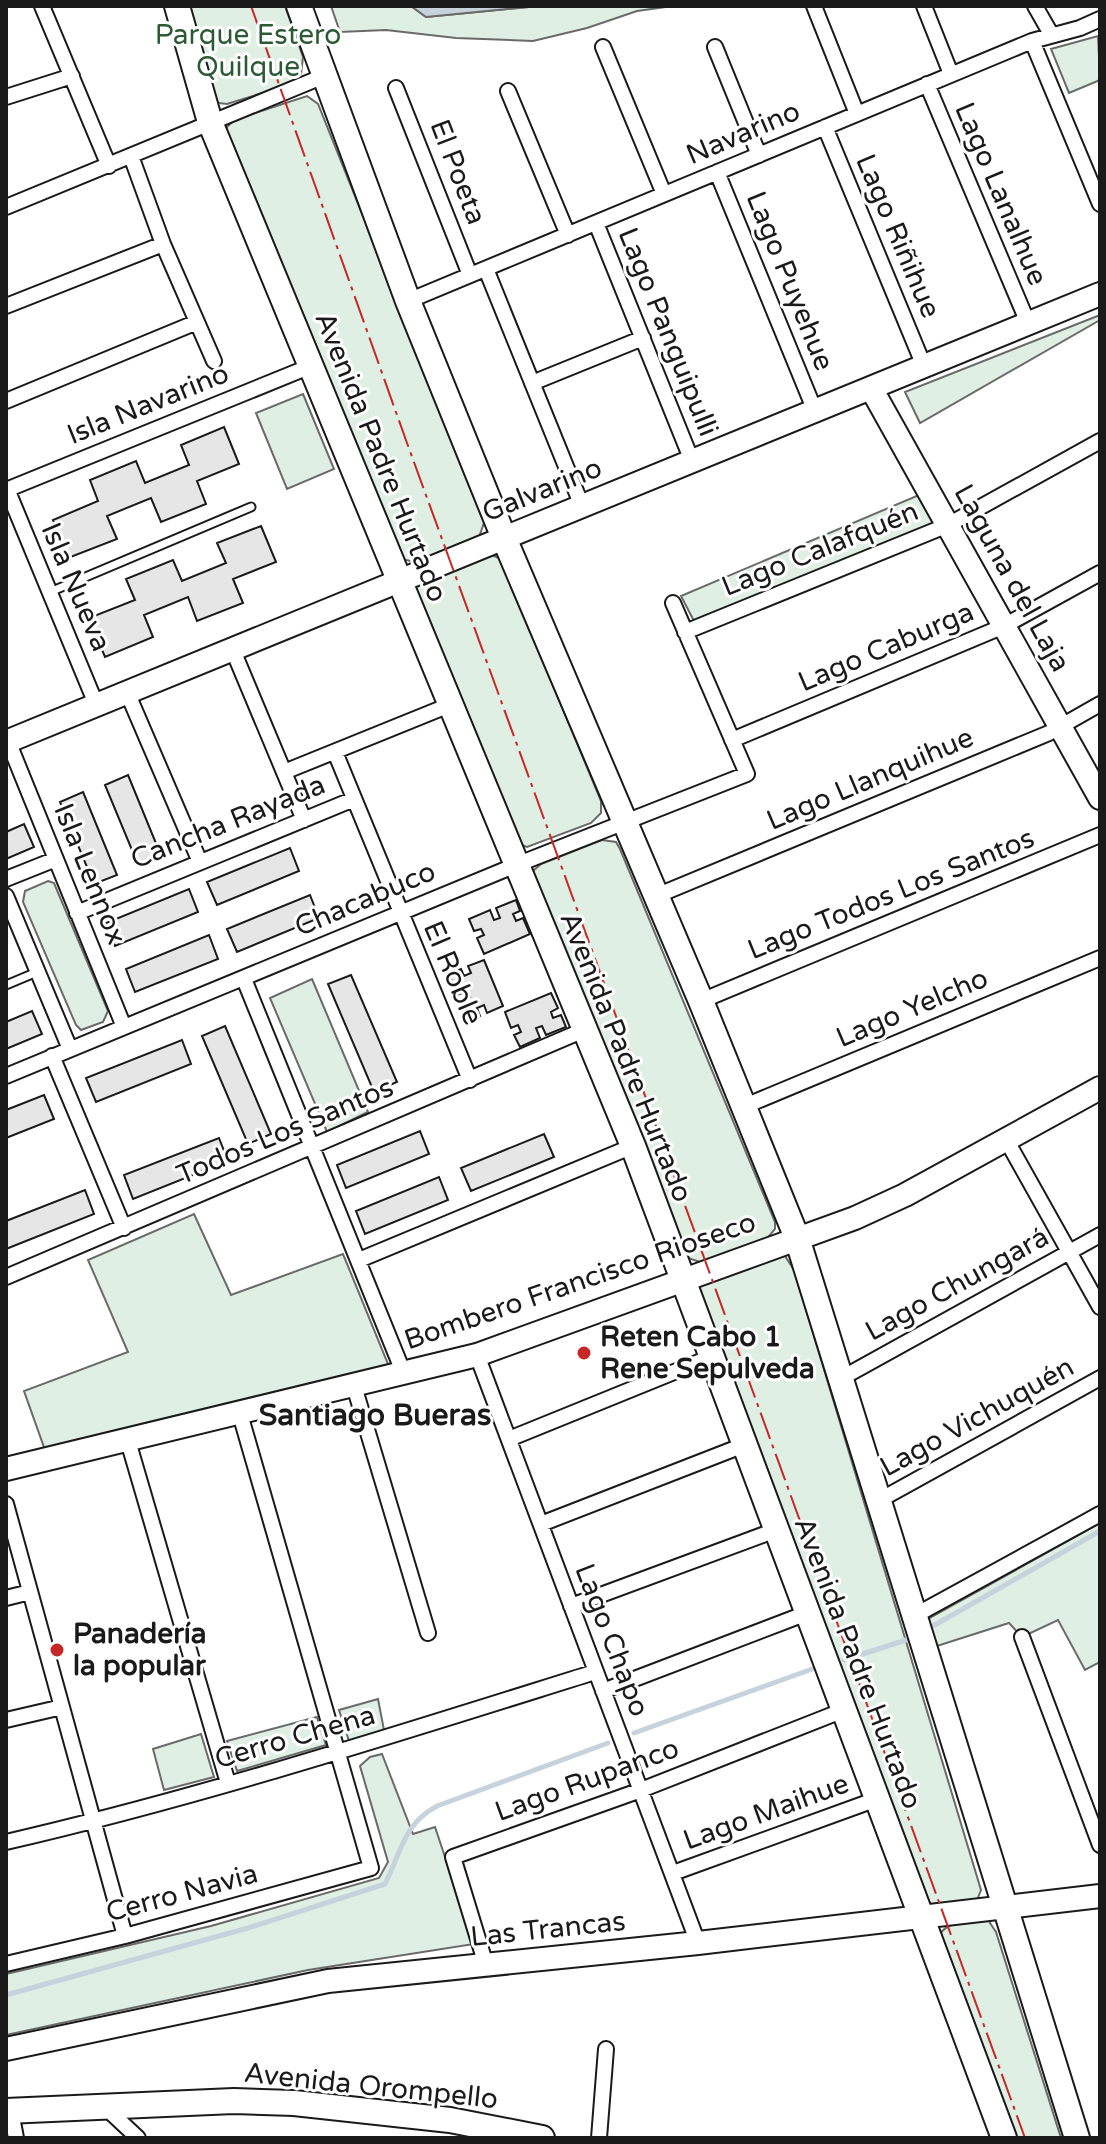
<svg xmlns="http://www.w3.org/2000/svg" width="1106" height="2144" font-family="'Varela Round',sans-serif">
<rect width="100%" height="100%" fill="#fff"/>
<path fill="#e0efe3" stroke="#6a6a6a" stroke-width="2" d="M 186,6 L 285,6 L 303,57 L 301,74 L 288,85 L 227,104 L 219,103 L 213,98 Z
M 331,6 L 411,6 L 426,17 L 539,6 L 673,6 L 637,11 L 587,28 L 533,41 L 456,38 L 386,30 L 340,32 Z
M 1098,36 L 1100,80 L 1069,93 L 1051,49 Z
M 307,96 L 318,104 L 485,520 L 479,537 L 418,563 L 402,559 L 227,135 L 227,127 L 234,120 Z
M 1100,315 L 1100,320 L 920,423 L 905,392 Z
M 303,394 L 334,469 L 287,489 L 256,413 Z
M 919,495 L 937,523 L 694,621 L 681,596 Z
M 489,554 L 499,558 L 503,565 L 601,801 L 601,813 L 591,823 L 527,847 L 519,844 L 417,597 L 416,587 L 421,580 Z
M 602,840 L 616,842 L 620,849 L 775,1222 L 775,1229 L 765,1241 L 703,1263 L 688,1258 L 533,879 L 534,870 L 541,864 Z
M 48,881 L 54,883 L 108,1011 L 103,1022 L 81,1030 L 76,1025 L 23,902 L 25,891 Z
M 312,979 L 368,1112 L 327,1132 L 270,998 Z
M 194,1214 L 231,1295 L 343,1254 L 388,1364 L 383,1370 L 45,1450 L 24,1391 L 128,1352 L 88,1260 Z
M 777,1256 L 785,1256 L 794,1270 L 981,1890 L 977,1900 L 934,1907 L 926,1899 L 699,1290 L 700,1284 Z
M 1100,1523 L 1100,1662 L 1085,1670 L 1058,1620 L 1022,1637 L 1009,1623 L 937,1646 L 928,1619 Z
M 378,1699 L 384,1730 L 349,1741 L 339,1710 Z
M 317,1717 L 326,1745 L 237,1771 L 227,1741 Z
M 201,1734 L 214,1777 L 164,1790 L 153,1749 Z
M 382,1754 L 413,1834 L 435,1827 L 474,1944 L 308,1970 L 6,2035 L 6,1974 L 211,1926 L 379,1878 L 388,1862 L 360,1766 L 370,1757 Z
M 988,1920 L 996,1932 L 1061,2138 L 1011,2138 L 940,1934 C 950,1919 971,1922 988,1920 Z"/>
<path fill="#c6d2dc" stroke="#6a6a6a" stroke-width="2" d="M 411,6 L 539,6 L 426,17 Z"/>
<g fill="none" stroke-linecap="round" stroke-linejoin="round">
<path stroke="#c6d2dc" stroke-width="5" d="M 933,1626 L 1100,1531
M 844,1660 L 906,1640
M 634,1733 L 815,1668
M 6,1995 L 248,1928 L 385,1884 C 401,1853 403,1824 437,1806 L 608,1743"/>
</g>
<path fill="#e6e6e6" stroke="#1a1a1a" stroke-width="2" d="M 224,427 L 239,464 L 197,481 L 206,504 L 161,522 L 151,498 L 107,516 L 117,539 L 68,558 L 53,520 L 98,501 L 90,480 L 136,461 L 145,483 L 189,465 L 181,445 Z
M 261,526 L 276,562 L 233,579 L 243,603 L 197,621 L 188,597 L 144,615 L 153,637 L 105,657 L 89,618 L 135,600 L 126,579 L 173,560 L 182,581 L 226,563 L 217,543 Z
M 128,775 L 162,858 L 139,867 L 105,785 Z
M 83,792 L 117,875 L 94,884 L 60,802 Z
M 24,824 L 34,847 L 6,859 L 6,832 Z
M 290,848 L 299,871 L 217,905 L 207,882 Z
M 189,889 L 198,912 L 115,946 L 106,923 Z
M 310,895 L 319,918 L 237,952 L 227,929 Z
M 516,900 L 520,911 L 513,914 L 516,921 L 523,918 L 530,934 L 484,954 L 477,938 L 484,935 L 481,929 L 474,931 L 469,919 L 490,910 L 494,920 L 500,918 L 496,908 Z
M 209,935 L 218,959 L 135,992 L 126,969 Z
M 484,960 L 503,1006 L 487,1013 L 484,1005 L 477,1008 L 480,1016 L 469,1020 L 460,1001 L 470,997 L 467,991 L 457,995 L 449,974 L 461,969 L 464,976 L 471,973 L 468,966 Z
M 351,975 L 397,1082 L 374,1092 L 328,984 Z
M 551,993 L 558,1008 L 551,1012 L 553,1018 L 561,1015 L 566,1027 L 546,1035 L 542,1026 L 536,1028 L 540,1038 L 520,1047 L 514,1035 L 521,1032 L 518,1025 L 511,1028 L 505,1012 Z
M 32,1011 L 42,1034 L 6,1049 L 6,1022 Z
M 225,1026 L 271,1134 L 248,1144 L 202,1036 Z
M 182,1040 L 191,1064 L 96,1102 L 86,1078 Z
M 44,1095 L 54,1119 L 6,1138 L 6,1110 Z
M 420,1131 L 429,1154 L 346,1188 L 337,1165 Z
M 544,1134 L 554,1157 L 471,1191 L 461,1168 Z
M 219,1138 L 228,1161 L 133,1199 L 124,1175 Z
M 439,1177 L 448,1200 L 365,1234 L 356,1211 Z
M 85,1190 L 94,1214 L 6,1249 L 6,1221 Z"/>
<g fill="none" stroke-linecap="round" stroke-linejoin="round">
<g stroke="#1a1a1a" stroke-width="11">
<path id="lane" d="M 50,592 L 251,507
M 6,985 L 37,972"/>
</g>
<g stroke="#1a1a1a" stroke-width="18">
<path id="street" d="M 42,6 L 109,166
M 814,6 L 857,114
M 924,6 L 951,74
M 1035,6 L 1051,34
M 1032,41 L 1100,204
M 603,47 L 664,194
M 715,47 L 759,155
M 927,84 L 1028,323
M 396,88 L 470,275
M 508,91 L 568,235
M 6,97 L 72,76
M 825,127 L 924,366
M 131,156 L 163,244 L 214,361
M 717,172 L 815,411
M 6,207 L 324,76
M 596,223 L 692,461
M 486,269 L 582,506
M 408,301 L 1032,41 L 1080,28 L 1100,19
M 6,306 L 163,244
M 532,383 L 643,338
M 6,401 L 197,322
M 7,489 L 96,704
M 6,490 L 311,366
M 685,632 L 948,525 L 1100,441
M 232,648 L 304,820
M 127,692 L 200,862
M 732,740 L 1004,626 L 1100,573
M 8,741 L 124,1027
M 335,752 L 470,1080
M 284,772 L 452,704
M 6,879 L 56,859
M 6,896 L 70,1049
M 656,896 L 1049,733 L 1100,704
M 77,913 L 354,799
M 244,979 L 404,1374
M 701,1001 L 1100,835
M 52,1056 L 124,1228
M 6,1076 L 516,865 L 747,774 L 673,603
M 745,1106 L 1100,958
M 1007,1141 L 1100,1307
M 359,1260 L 633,1146
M 6,1277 L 584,1030
M 477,1355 L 698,1943
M 840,1379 L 1100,1235
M 354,1386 L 428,1633
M 509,1439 L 711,1357
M 128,1441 L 228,1783
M 878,1501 L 1100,1378
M 6,1504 L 125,1936
M 541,1524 L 744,1445
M 6,1598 L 30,1592
M 571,1606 L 776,1530
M 914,1616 L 1100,1514
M 1022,1637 L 1100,1845
M 603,1691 L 807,1613
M 6,1720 L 62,1707
M 6,1842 C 205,1796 400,1733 595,1672
M 673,1873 L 877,1799
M 6,1964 L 125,1936 L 371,1868 L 240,1414
M 486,1965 L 453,1857 L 641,1790 L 844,1710
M 106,2108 L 138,2138
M 13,2122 L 16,2138
M 599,2138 L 606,2049"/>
</g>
<g stroke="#1a1a1a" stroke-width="26">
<path id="secondary" d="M 871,388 L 1100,798
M 6,742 L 1100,294
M 6,1469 L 477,1355 L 855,1218 L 905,1195 L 1100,1088
M 6,2049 L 328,1981 L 698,1943 L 1100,1896"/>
</g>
<g stroke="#1a1a1a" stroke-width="28">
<path id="primary" d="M 177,6 L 210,122 L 633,1146 L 1004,2138
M 299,6 L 408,301 L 504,538 L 701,1001 L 797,1238 L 1077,2138
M 6,2111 L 234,2101 L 294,2103 L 450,2120 L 542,2138"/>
</g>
<use href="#lane" stroke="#fff" stroke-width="7"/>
<use href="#street" stroke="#fff" stroke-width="14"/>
<use href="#secondary" stroke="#fff" stroke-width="22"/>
<use href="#primary" stroke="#fff" stroke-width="24"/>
<path stroke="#c62828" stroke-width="2" stroke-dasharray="28 6 4 6" stroke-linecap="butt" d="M 251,6 L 407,443 L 1025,2138"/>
</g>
<g fill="#c62828" stroke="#fff" stroke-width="3">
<circle cx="584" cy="1353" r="8"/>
<circle cx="57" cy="1650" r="8"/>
</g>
<g text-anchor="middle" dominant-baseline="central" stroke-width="6" stroke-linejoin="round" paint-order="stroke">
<g font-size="28" fill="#2b5a34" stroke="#fff">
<text x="248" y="35">Parque Estero<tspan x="248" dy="32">Quilque</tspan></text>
</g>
<g font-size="28" fill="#1a1a1a" stroke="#fff">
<text transform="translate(743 133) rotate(-23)">Navarino</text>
<text transform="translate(458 172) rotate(69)">El Poeta</text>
<text transform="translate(1001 194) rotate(67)">Lago Lanalhue</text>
<text transform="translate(898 236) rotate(67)">Lago Riñihue</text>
<text transform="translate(790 281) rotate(68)">Lago Puyehue</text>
<text transform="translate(668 332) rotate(68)">Lago Panguipulli</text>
<text transform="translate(148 404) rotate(-22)">Isla Navarino</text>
<text transform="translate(381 457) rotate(68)">Avenida Padre Hurtado</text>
<text transform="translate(542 490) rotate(-22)">Galvarino</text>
<text transform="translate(820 549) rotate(-22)">Lago Calafquén</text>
<text transform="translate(1012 578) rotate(61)">Laguna del Laja</text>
<text transform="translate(76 587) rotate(67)">Isla Nueva</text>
<text transform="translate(886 647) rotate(-23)">Lago Caburga</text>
<text transform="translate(870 779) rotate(-23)">Lago Llanquihue</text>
<text transform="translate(228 822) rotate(-22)">Cancha Rayada</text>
<text transform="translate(90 874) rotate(68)">Isla Lennox</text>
<text transform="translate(891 894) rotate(-22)">Lago Todos Los Santos</text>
<text transform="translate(365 899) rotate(-23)">Chacabuco</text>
<text transform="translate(453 973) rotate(67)">El Roble</text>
<text transform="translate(912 1008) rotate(-23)">Lago Yelcho</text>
<text transform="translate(626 1057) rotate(68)">Avenida Padre Hurtado</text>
<text transform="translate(285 1131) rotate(-23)">Todos Los Santos</text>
<text transform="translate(580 1281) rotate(-19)">Bombero Francisco Rioseco</text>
<text transform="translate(957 1284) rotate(-29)">Lago Chungará</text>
<text transform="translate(977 1417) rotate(-29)">Lago Vichuquén</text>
<text transform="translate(612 1640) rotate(69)">Lago Chapo</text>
<text transform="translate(858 1663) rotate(69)">Avenida Padre Hurtado</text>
<text transform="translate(295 1737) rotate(-16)">Cerro Chena</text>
<text transform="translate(587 1780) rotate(-20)">Lago Rupanco</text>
<text transform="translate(766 1812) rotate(-20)">Lago Maihue</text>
<text transform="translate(182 1893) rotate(-15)">Cerro Navia</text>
<text transform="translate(548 1929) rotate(-6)">Las Trancas</text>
<text transform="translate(371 2086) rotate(6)">Avenida Orompello</text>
</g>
<g font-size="28" font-weight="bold" fill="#1a1a1a" stroke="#fff" text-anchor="start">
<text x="600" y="1337">Reten Cabo 1<tspan x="600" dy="32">Rene Sepulveda</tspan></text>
<text x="73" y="1634">Panadería<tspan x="73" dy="32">la popular</tspan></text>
</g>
<g font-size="30" font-weight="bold" fill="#1a1a1a" stroke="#fff">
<text x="375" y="1415">Santiago Bueras</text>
</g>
</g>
<rect width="1106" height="2144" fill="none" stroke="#1a1a1a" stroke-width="16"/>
</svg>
